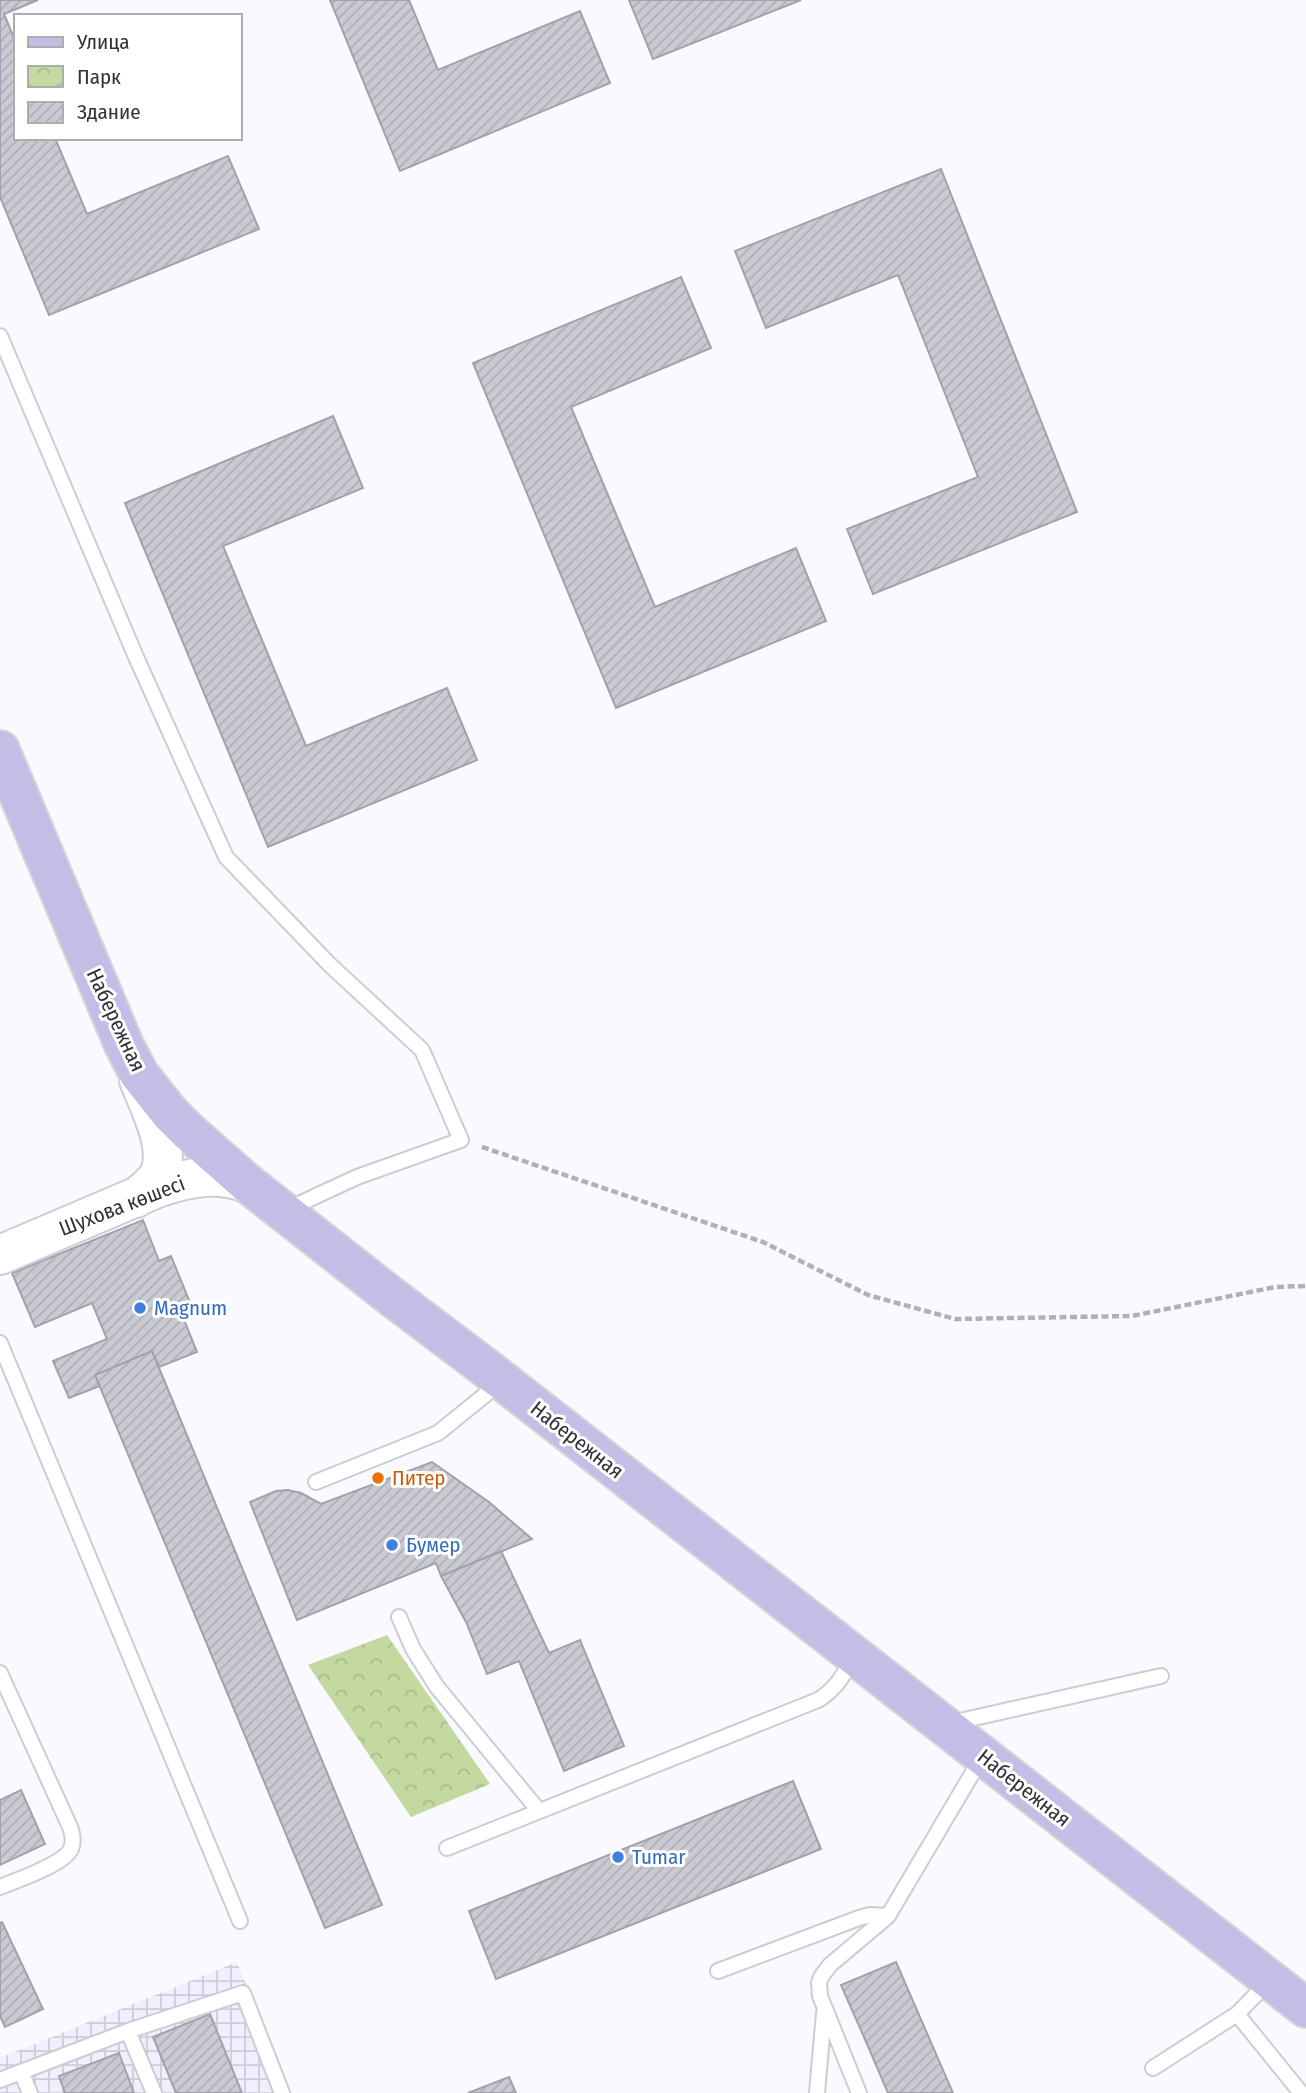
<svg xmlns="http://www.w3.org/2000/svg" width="1306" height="2093" font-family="'Fira Sans Condensed',sans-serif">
<defs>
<pattern id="industrial-grid" width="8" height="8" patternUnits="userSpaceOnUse" patternTransform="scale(1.75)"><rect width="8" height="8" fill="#efeffd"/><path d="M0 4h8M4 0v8" fill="none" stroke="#cdcdd9"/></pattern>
<pattern id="park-crowns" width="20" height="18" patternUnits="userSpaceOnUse" patternTransform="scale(1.75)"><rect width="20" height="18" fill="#c3d9a0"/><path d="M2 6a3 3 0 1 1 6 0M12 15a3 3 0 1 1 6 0" fill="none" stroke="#a8bb8a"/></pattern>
<pattern id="building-hatch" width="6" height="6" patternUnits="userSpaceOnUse" patternTransform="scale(1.75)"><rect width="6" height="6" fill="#cacad3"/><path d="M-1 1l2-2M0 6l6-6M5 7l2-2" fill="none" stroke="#aeaeb6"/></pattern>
</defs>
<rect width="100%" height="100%" fill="#f9f9ff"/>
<path fill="url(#industrial-grid)" d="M 237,1962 L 289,2093 L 0,2093 L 0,2058 Z"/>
<path fill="url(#park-crowns)" d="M 387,1635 L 490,1784 L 411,1817 L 308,1665 Z"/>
<path fill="url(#building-hatch)" stroke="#a2a2ac" stroke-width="2" d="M 0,0 L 38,0 L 4,14 L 16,43 L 16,138 L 55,138 L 87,214 L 228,156 L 259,229 L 49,315 L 0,197 Z
M 330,0 L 409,0 L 438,70 L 580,11 L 610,83 L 400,171 Z
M 629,0 L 801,0 L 653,59 Z
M 941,169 L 1077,512 L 873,594 L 847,529 L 978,477 L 898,275 L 766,328 L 735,251 Z
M 681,277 L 711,348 L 571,407 L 655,607 L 796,548 L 826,621 L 616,708 L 473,363 Z
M 333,416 L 363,488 L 223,546 L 306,746 L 447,688 L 477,760 L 268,847 L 125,503 Z
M 143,1220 L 159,1261 L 171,1256 L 191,1305 L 180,1310 L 197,1352 L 159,1367 L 152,1351 L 95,1375 L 100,1386 L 69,1398 L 53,1361 L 107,1339 L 92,1303 L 35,1327 L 12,1273 Z
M 152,1351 L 382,1905 L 325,1928 L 95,1375 Z
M 432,1462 L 489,1502 L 532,1539 L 441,1576 L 436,1563 L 297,1620 L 250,1502 L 276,1491 L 288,1490 L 301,1493 L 321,1504 Z
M 501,1551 L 549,1653 L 580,1640 L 624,1746 L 564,1771 L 519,1661 L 487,1674 L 466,1622 L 441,1576 Z
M 793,1781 L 821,1849 L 496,1979 L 469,1911 Z
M 21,1790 L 45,1844 L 0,1865 L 0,1800 Z
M 2,1922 L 43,2009 L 5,2027 L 0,2016 L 0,1923 Z
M 896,1962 L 953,2093 L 888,2093 L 867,2044 L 841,1985 Z
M 210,2014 L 242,2093 L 176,2093 L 153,2037 Z
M 119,2053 L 134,2093 L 65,2093 L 59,2076 Z
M 509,2077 L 516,2093 L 468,2093 Z"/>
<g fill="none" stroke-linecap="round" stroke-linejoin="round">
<g stroke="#ccccd5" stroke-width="18">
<path id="lane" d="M 0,336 L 136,657 L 226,857 L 330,965 L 422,1050 L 461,1140 L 357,1177 L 286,1210
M 0,1343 L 240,1921
M 316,1482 L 438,1433 L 501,1382
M 399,1617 L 413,1649 L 437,1687 L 539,1811
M 0,1673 L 70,1827 C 73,1835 74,1842 71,1849 C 63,1865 17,1880 0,1887
M 951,1723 L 1161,1676
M 447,1848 L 818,1700 C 836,1689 844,1674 855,1656
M 718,1971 L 859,1918 L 870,1915 L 888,1916
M 1269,1981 L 1237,2014 L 1301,2093
M 128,2031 L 154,2093
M 1153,2068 L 1237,2014
M 21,2072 L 30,2093
M 0,2080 L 128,2031 L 243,1993 L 282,2093
M 817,2093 L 824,2013
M 859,2093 L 820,1996 L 819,1983 L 821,1977 L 830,1965 L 888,1916 L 982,1757"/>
</g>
<g stroke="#ccccd5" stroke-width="42">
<path id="secondary" d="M 136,1198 C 144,1191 154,1184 159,1175 C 172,1148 149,1106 139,1080
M 0,1255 L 157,1188 C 188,1177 216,1172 247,1183"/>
</g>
<g stroke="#d6d6d7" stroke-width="42">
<path id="primary" d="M 0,750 L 124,1045 L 139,1074 L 170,1113 L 188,1131 L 247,1183 L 392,1297 L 486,1368 L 1306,2008"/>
</g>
<path stroke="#b0b0b5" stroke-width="4.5" stroke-dasharray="7 3.5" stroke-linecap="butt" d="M 482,1147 L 763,1242 L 868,1295 L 955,1319 L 1132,1316 L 1275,1287 L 1306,1286"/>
<use href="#lane" stroke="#fff" stroke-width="14"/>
<use href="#secondary" stroke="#fff" stroke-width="38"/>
<use href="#primary" stroke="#c4bde5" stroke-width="38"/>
</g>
<g fill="#3f7fe0" stroke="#fff" stroke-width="2.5">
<circle cx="140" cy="1308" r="7"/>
<circle cx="392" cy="1545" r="7"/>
<circle cx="618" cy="1857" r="7"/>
</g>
<circle fill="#e8710a" stroke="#fff" stroke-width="2.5" cx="378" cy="1478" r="7"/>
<g text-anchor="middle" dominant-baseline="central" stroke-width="6" stroke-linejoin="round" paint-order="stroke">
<g font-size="21" fill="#323236" stroke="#fff">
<text transform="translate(116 1020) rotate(65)">Набережная</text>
<text transform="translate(122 1206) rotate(-21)">Шухова көшесі</text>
<text transform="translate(577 1440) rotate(38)">Набережная</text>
<text transform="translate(1024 1788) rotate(38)">Набережная</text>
</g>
<g font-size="21" fill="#366cbe" stroke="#fff" text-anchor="start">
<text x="154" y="1308">Magnum</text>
<text x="406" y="1545">Бумер</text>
<text x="632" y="1857">Tumar</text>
</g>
<g font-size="21" fill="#c56008" stroke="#fff" text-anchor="start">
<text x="392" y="1478">Питер</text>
</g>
</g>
<rect x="14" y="14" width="228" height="126" fill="#ffffff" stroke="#adadaf" stroke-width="2"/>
<rect x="28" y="37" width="35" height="10" fill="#c4bde5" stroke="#adadaf" stroke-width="2"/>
<text x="77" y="49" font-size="21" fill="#323236">Улица</text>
<rect x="28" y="66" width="35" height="21" fill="url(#park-crowns)" stroke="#adadaf" stroke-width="2"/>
<text x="77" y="84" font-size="21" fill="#323236">Парк</text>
<rect x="28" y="102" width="35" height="21" fill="url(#building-hatch)" stroke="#adadaf" stroke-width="2"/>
<text x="77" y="119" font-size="21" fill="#323236">Здание</text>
</svg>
